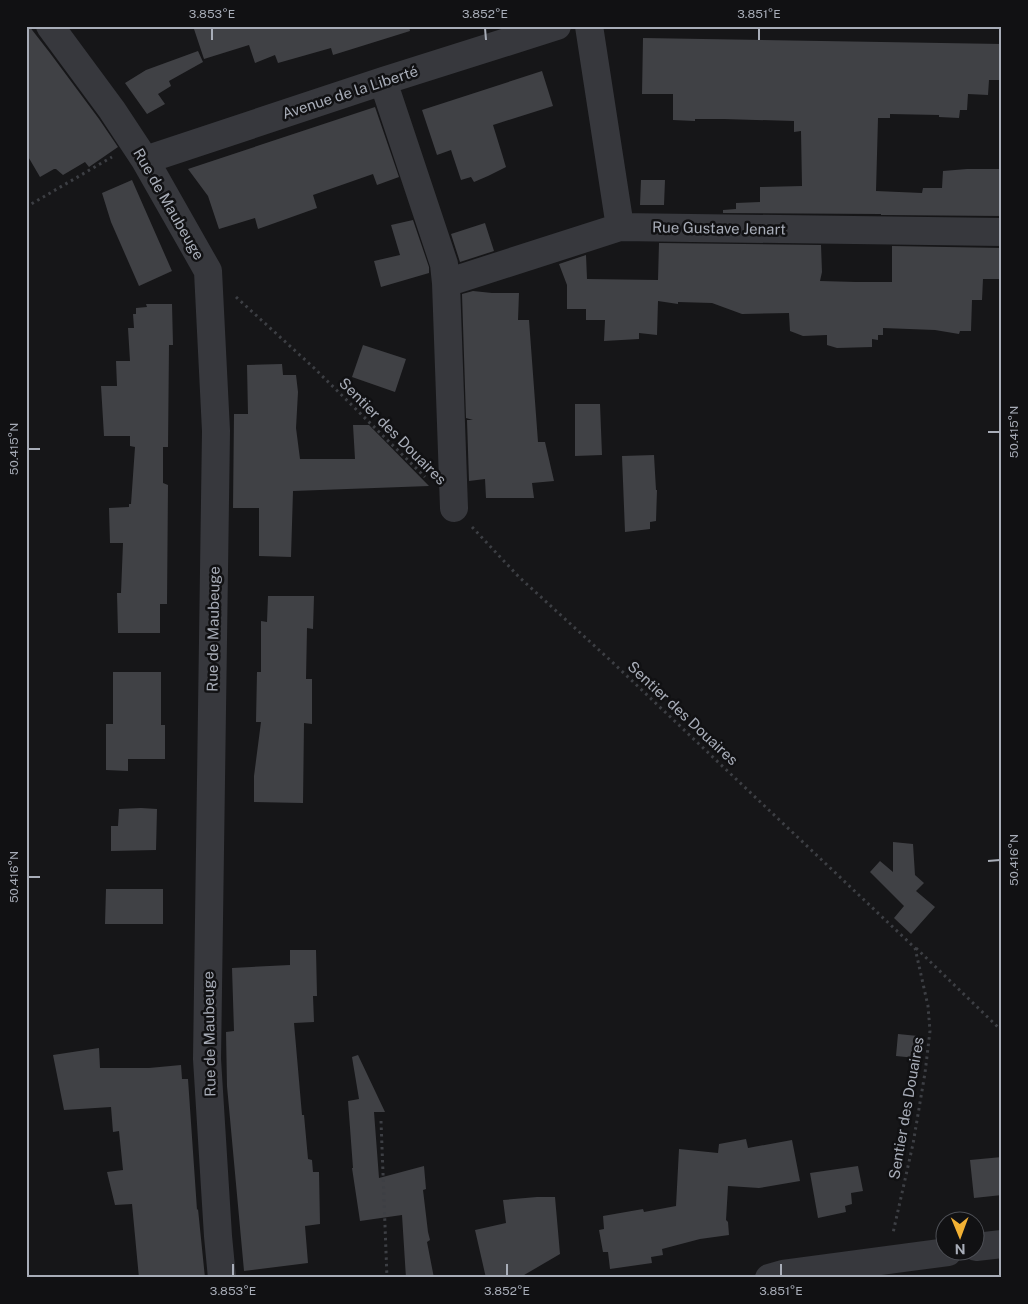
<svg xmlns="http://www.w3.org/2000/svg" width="1028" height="1304" font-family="'Public Sans',sans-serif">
<rect width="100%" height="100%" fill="#161618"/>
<path fill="#404145" d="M 26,26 L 29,26 L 50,53 L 99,119 L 118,147 L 89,167 L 85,162 L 63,175 L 56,169 L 54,169 L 40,177 L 26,153 Z
M 193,26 L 409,26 L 410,31 L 333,55 L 331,48 L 278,63 L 275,55 L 255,63 L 249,45 L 204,59 Z
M 643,38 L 1002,44 L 1002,80 L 989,80 L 988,95 L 968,94 L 967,110 L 960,110 L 959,118 L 939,117 L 939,115 L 890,114 L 890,118 L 878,118 L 876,191 L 922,193 L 923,188 L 942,188 L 943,171 L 967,169 L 1002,169 L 1002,216 L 881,215 L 881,214 L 723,213 L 723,210 L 736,209 L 736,203 L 760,202 L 760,187 L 802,186 L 801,131 L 794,132 L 794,121 L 724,119 L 695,119 L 695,121 L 673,120 L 673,94 L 642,94 Z
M 198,51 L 203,62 L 169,81 L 171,86 L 158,94 L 165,104 L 147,114 L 125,83 L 146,70 Z
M 542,71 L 553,106 L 493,125 L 506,167 L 488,176 L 474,182 L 471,177 L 461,180 L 451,150 L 437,155 L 422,110 Z
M 375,107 L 399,177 L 377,185 L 373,174 L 313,195 L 317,208 L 258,229 L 255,218 L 219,229 L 208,196 L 188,169 Z
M 132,180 L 172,271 L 139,286 L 111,222 L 102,193 Z
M 641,180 L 665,180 L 664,205 L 640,205 Z
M 413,220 L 429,267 L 429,273 L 381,287 L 374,261 L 400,255 L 391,225 Z
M 485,223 L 494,251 L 460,262 L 451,234 Z
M 659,243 L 821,245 L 822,272 L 820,281 L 856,282 L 892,282 L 892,246 L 1002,248 L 1002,279 L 983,279 L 982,300 L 972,300 L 971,331 L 960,331 L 959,334 L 935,330 L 883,328 L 883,335 L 878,335 L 878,340 L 872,339 L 872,347 L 837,348 L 827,345 L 827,335 L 803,336 L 790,331 L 789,313 L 742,314 L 712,303 L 678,302 L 678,304 L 658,301 L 657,335 L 639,333 L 639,339 L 604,341 L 605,320 L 586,320 L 586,309 L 567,309 L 567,285 L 559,264 L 586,255 L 587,279 L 658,280 Z
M 473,291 L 492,293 L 519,293 L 518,320 L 529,320 L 538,442 L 545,442 L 554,481 L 532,483 L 534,498 L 486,498 L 485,479 L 469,481 L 467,420 L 473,420 L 466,418 L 462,294 Z
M 146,304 L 172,304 L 173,345 L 169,345 L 168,447 L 163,447 L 163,483 L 168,485 L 167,604 L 160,604 L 160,633 L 118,633 L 117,593 L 121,593 L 123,543 L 110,543 L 109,508 L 129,507 L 129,504 L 131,504 L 135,447 L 130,446 L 130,436 L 104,436 L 101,386 L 117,386 L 116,361 L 130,361 L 128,328 L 134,328 L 133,314 L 136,314 L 136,308 L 147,307 Z
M 363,345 L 406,359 L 395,392 L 352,377 Z
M 282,364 L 283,375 L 296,375 L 298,392 L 296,428 L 300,459 L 355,459 L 353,425 L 369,425 L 429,486 L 293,491 L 291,557 L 259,556 L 259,508 L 233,508 L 234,414 L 248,414 L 247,365 Z
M 575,404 L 600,404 L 602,455 L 575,456 Z
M 654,455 L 656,490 L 657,490 L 656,521 L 650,522 L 650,529 L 625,532 L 622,456 Z
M 268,596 L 314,596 L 313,629 L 307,628 L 306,679 L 312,679 L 312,724 L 304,723 L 303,803 L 254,802 L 254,776 L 261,722 L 256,722 L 257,672 L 261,672 L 261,621 L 267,622 Z
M 113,672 L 161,672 L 161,725 L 165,725 L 165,759 L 128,759 L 128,771 L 106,770 L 106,724 L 113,724 Z
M 141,808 L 157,809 L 156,850 L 111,851 L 111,826 L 118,826 L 119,809 Z
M 893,842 L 913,844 L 915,875 L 924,883 L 916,891 L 935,907 L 911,934 L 894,918 L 904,906 L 870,872 L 880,861 L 893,872 Z
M 106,889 L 163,889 L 163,924 L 105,924 Z
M 290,950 L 316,950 L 317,996 L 313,996 L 314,1022 L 294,1023 L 302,1115 L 304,1115 L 308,1159 L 312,1160 L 313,1172 L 319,1172 L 320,1224 L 305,1226 L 308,1263 L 244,1271 L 227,1086 L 226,1032 L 234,1031 L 232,968 L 290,965 Z
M 898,1034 L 918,1036 L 916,1058 L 896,1056 Z
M 99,1048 L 100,1068 L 149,1068 L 181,1065 L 182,1079 L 188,1079 L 197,1210 L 198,1209 L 205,1278 L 139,1278 L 132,1204 L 115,1205 L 107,1172 L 123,1170 L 119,1131 L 113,1132 L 111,1107 L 64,1110 L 53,1055 Z
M 358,1055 L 385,1112 L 374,1112 L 379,1178 L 424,1166 L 426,1189 L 423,1190 L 428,1232 L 430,1240 L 427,1242 L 434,1278 L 406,1278 L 402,1215 L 360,1221 L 352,1168 L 353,1168 L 348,1101 L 359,1099 L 352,1057 Z
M 746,1139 L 748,1148 L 792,1140 L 800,1181 L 759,1188 L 728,1186 L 726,1220 L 728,1222 L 729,1235 L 700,1239 L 662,1249 L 663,1255 L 651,1257 L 652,1263 L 610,1269 L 608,1252 L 603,1252 L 599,1230 L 604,1229 L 603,1216 L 643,1209 L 644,1212 L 676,1206 L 679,1149 L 718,1153 L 719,1144 Z
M 1002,1157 L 1002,1195 L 974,1198 L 970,1160 Z
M 858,1166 L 863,1191 L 851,1193 L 852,1204 L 845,1206 L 846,1212 L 818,1218 L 810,1173 Z
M 537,1197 L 555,1197 L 560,1254 L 519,1278 L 486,1278 L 475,1230 L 506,1223 L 503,1200 Z"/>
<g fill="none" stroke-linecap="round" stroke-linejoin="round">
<path stroke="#3d3f44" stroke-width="3" stroke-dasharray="2.5 4" stroke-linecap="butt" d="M 26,207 L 112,157
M 236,297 L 313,367 L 425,477
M 472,527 L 519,577 L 610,660 L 915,948 L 928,1006 L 930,1031 L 925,1073 L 913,1144 L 893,1233
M 916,948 L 1002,1031
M 381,1121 L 387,1278"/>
<path stroke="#37383d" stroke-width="28" d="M 50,26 L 112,110 L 145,160 L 208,271 L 216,431 L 207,1059 L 218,1236 L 222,1278
M 589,26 L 620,227
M 383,81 L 444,264 L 446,283 L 620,227 L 1002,232
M 145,160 L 383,81 L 557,26
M 446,283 L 454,508
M 976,1247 L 1002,1244
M 769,1278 L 783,1274 L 948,1252"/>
</g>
<path fill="none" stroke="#a8adb8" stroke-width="2" d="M 212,28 L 212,40M 485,28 L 486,40M 759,28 L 759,40M 988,432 L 1000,432M 28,449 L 40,449M 988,861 L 1000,860M 28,877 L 40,877M 233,1264 L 233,1276M 507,1264 L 507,1276M 781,1264 L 781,1276"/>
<g text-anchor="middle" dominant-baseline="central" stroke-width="5" stroke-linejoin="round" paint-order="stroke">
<g font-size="15" fill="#a8adb8" stroke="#111113">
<text transform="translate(350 92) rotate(-18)">Avenue de la Liberté</text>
<text transform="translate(169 204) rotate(60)">Rue de Maubeuge</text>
<text transform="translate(719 228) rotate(1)">Rue Gustave Jenart</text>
<text transform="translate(393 431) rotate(45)">Sentier des Douaires</text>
<text transform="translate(213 629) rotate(-89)">Rue de Maubeuge</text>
<text transform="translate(683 713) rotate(43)">Sentier des Douaires</text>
<text transform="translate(209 1034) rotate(-91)">Rue de Maubeuge</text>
<text transform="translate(906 1108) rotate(-80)">Sentier des Douaires</text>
</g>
</g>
<rect width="1028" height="1304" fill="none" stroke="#111113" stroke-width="55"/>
<g transform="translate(960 1236) rotate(179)"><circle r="24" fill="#111113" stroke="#4d4f55"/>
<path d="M0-4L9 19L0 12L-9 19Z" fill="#f2b134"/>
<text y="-8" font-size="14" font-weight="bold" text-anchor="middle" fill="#a8adb8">N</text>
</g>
<rect x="28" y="28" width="972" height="1248" fill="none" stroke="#a8adb8" stroke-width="2"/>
<g font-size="12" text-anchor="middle" fill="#a8adb8">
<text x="212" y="18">3.853°E</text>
<text x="485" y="18">3.852°E</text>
<text x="759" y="18">3.851°E</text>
<text transform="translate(1014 432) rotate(-90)" y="4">50.415°N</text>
<text transform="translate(14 449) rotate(-90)" y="4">50.415°N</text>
<text transform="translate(1014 860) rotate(-90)" y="4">50.416°N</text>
<text transform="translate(14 877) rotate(-90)" y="4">50.416°N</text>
<text x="233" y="1295">3.853°E</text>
<text x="507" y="1295">3.852°E</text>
<text x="781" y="1295">3.851°E</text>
</g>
</svg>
